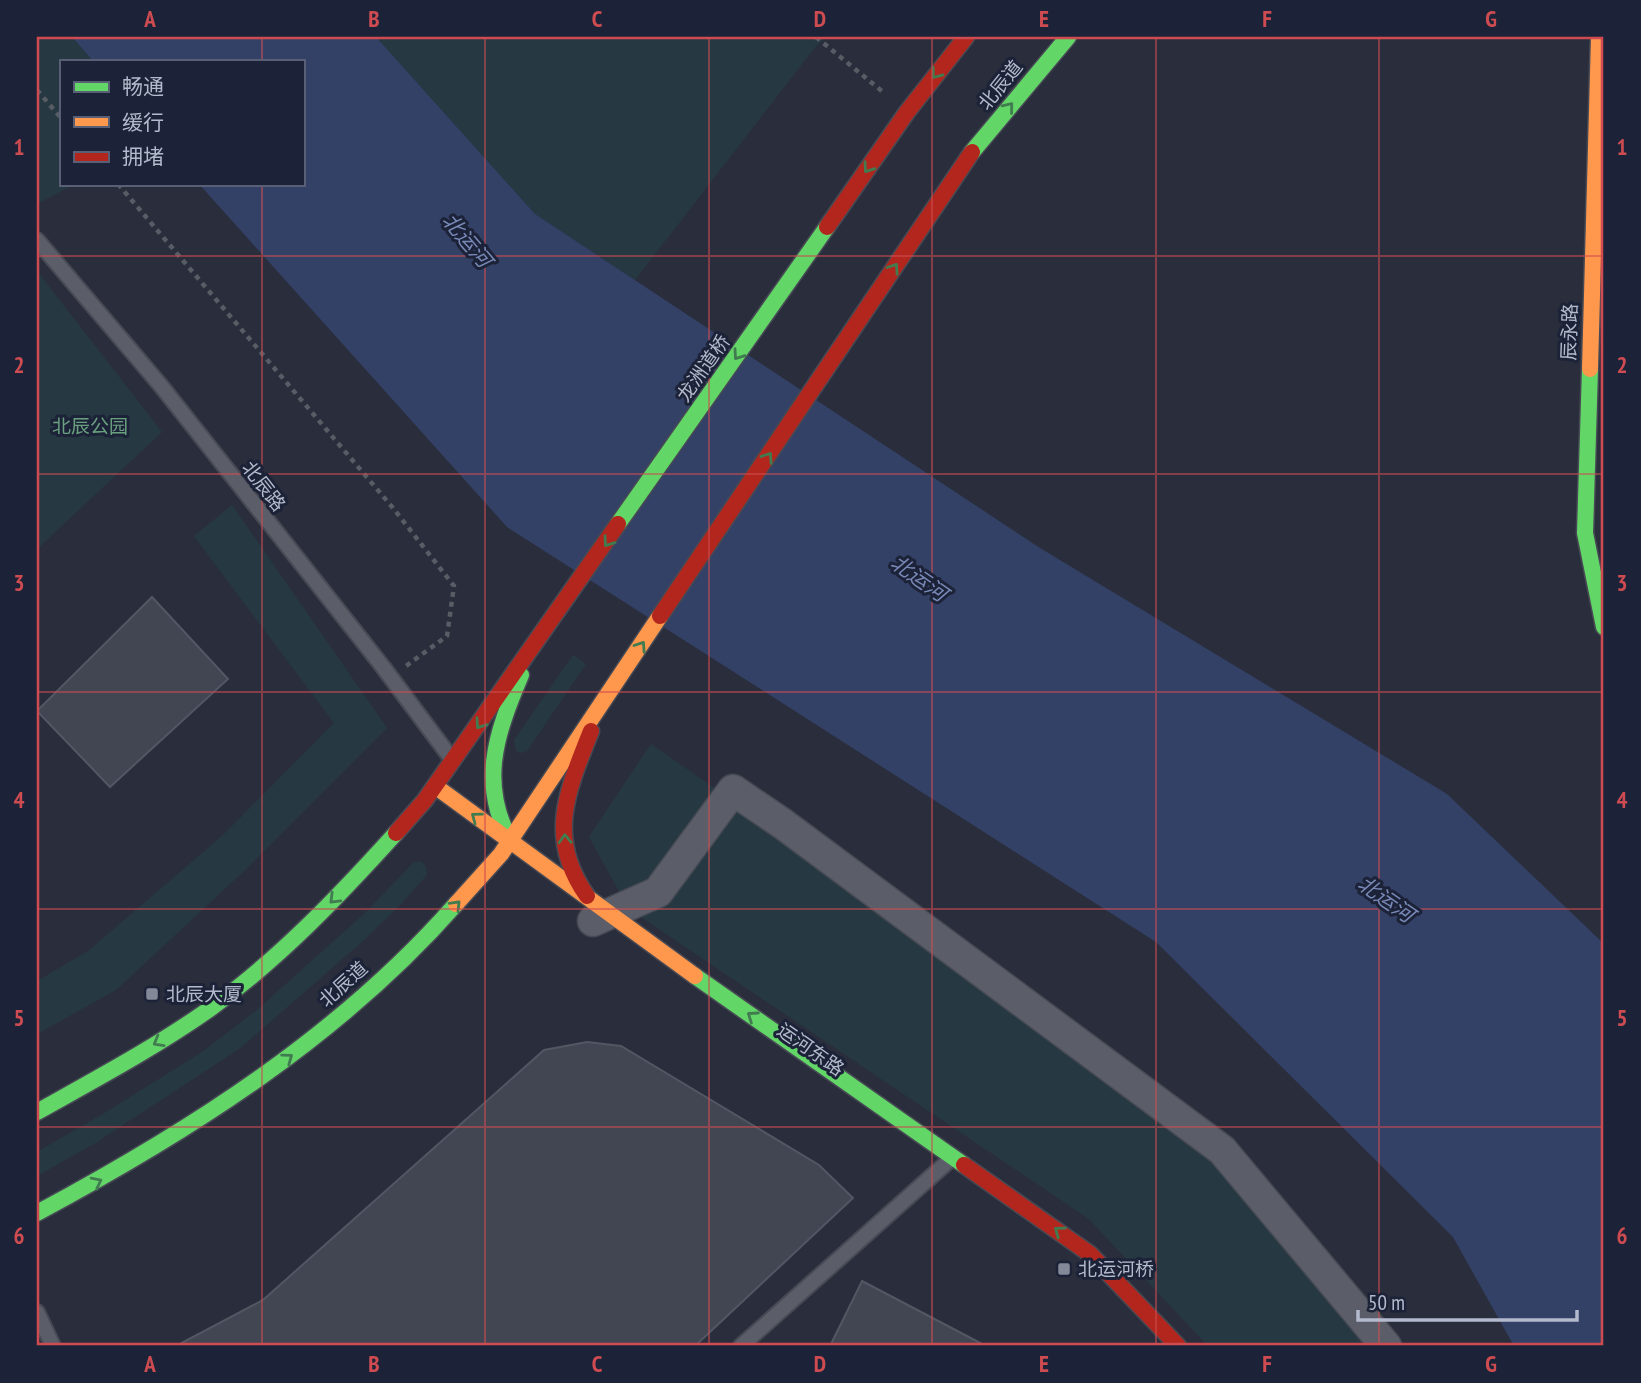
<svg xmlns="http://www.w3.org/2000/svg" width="1641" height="1383" font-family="'PT Sans Narrow','Noto Sans SC',sans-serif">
<rect width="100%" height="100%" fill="#2a2e3c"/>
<path fill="#263943" d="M 37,37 L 72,37 L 93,61 L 61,61 L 61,184 L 75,184 L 37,204 Z
M 376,37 L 827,37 L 816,46 L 635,280 L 535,214 Z
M 37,271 L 162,432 L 37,549 Z
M 232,505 L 387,728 L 244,871 L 116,990 L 37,1034 L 37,981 L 88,951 L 222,836 L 334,723 L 194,536 Z
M 573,655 L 586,664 L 527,751 L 521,753 L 516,751 L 514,740 Z
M 651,744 L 1035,1012 L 1254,1191 L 1376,1346 L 1208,1346 L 1089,1219 L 629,909 L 589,837 Z
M 414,862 L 422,862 L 426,867 L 427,875 L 400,905 L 363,941 L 239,1049 L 97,1142 L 37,1176 L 37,1152 L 106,1112 L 202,1052 L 257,1010 L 365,913 Z"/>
<path fill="#344167" d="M 72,37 L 376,37 L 535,214 L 1040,548 L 1447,794 L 1604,944 L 1604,1346 L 1514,1346 L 1453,1237 L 1156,942 L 507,527 L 199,184 L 303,184 L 303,61 L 93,61 Z"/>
<path fill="#424652" stroke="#525763" stroke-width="2" d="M 152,597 L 228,679 L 110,787 L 37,711 Z
M 587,1042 L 621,1046 L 819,1165 L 853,1198 L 695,1346 L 176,1346 L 263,1300 L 544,1050 Z
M 862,1281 L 986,1346 L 830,1346 Z"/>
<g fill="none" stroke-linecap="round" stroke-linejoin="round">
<g stroke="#474a54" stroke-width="18">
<path id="lane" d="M 37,240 L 162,387 L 383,667 L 451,758
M 37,1312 L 53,1346
M 741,1346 L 952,1158"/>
</g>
<g stroke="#474a54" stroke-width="33">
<path id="street" d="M 593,921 L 658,892 L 733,790 L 783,824 L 1222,1150 L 1386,1346"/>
</g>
<g stroke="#474a54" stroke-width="19">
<path id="fast" d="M 972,152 L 1068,37
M 1590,369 L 1585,533 L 1604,627
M 618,524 L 827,227
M 512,844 C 478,784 496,734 521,675
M 695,976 L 964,1165
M 37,1112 C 96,1079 156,1047 211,1008 C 280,958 339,896 396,833
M 37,1213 C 190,1131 340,1036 456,904"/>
</g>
<g stroke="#474a54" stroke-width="19">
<path id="slow" d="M 1590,369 L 1599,37
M 435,786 L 695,976
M 456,904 L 501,854 L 660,616"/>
</g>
<g stroke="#474a54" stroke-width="19">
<path id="jam" d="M 827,227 L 907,112 L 966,37
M 660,616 L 972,152
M 396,833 L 425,800 L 618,524
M 587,896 C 546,838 567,791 591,731
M 964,1165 L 1090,1254 L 1178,1346"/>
</g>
<path stroke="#575c65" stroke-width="4.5" stroke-dasharray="5 5" stroke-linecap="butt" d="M 816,37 L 883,92
M 37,90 L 61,118
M 118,184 L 393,508 L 454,586 L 447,636 L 406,666"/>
<use href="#lane" stroke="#5b5e68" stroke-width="14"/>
<use href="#street" stroke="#5b5e68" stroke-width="30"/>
<use href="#fast" stroke="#63d668" stroke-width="16"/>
<use href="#slow" stroke="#ff974d" stroke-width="16"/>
<use href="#jam" stroke="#b3261e" stroke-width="16"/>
</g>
<defs><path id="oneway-chevron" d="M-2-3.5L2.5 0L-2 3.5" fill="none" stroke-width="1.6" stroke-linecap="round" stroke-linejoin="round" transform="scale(1.75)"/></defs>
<g stroke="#407c50">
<use href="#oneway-chevron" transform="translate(936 74) rotate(127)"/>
<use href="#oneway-chevron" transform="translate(1009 107) rotate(-51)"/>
<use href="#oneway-chevron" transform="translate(868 168) rotate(125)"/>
<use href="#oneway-chevron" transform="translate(894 268) rotate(-56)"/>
<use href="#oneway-chevron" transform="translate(738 355) rotate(125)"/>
<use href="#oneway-chevron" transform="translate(768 457) rotate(-56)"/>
<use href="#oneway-chevron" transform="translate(608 542) rotate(125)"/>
<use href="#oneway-chevron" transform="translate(641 646) rotate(-56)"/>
<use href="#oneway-chevron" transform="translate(480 724) rotate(125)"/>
<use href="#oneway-chevron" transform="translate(476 817) rotate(-143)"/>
<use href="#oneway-chevron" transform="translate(565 839) rotate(-92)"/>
<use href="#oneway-chevron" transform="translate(334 899) rotate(135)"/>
<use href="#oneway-chevron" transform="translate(456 905) rotate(-46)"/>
<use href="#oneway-chevron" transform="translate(752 1016) rotate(-145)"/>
<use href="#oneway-chevron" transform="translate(158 1042) rotate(150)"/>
<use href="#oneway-chevron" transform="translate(288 1058) rotate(-36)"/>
<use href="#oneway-chevron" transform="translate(97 1182) rotate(-27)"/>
<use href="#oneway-chevron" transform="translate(1059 1231) rotate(-144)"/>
</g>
<path fill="none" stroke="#ce4c51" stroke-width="2" stroke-opacity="0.55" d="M 262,37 L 262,61M 485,37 L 485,1346M 709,37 L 709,1346M 932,37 L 932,1346M 1156,37 L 1156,1346M 1379,37 L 1379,1346M 262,184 L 262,1346M 37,256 L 1604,256M 37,474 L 1604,474M 37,692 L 1604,692M 37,909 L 1604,909M 37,1127 L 1604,1127"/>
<g fill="#84899a" stroke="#1c2338" stroke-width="2.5">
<rect x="145" y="987" width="14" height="14" rx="3.5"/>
<rect x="1057" y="1262" width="14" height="14" rx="3.5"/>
</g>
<g text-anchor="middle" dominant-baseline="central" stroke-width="6" stroke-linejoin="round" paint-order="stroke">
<g font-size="19" fill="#b4bacd" stroke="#1c2338">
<text transform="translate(1000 85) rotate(-51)">北辰道</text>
<text transform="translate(1569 332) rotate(-88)">辰永路</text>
<text transform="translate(703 368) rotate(-55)">龙洲道桥</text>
<text transform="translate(264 486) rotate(52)">北辰路</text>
<text transform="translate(343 984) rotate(-42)">北辰道</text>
<text transform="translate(811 1049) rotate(35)">运河东路</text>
</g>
<g font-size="19" fill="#69a07e" stroke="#1c2338">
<text x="90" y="426">北辰公园</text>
</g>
<g font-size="19" fill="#b4bacd" stroke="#1c2338" text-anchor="start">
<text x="166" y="994">北辰大厦</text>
<text x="1078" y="1269">北运河桥</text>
</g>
<g font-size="21" font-style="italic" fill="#7989b7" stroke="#1c2338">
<text transform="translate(467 240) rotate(50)">北运河</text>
<text transform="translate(919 578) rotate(35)">北运河</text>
<text transform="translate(1386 899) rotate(35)">北运河</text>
</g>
</g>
<rect width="1641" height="1383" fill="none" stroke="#1c2338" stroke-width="77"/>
<rect x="60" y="60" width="245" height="126" fill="#1c2338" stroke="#595f74" stroke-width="2"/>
<rect x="74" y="82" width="35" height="10" fill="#63d668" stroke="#595f74" stroke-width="2"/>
<text x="122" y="94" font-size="21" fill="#b4bacd">畅通</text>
<rect x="74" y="117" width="35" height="10" fill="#ff974d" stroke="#595f74" stroke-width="2"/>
<text x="122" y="130" font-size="21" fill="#b4bacd">缓行</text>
<rect x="74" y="152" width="35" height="10" fill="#b3261e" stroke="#595f74" stroke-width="2"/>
<text x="122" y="164" font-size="21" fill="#b4bacd">拥堵</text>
<path d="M1358 1310v10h219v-10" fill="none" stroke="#b4bacd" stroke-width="3.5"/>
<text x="1368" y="1310" font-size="21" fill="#b4bacd" stroke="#1c2338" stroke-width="5" paint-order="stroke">50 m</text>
<rect x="38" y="38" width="1564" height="1306" fill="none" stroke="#ce4c51" stroke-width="2.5"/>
<g font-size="23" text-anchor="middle" font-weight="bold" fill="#ce4c51">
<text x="150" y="27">A</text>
<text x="374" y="27">B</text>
<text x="597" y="27">C</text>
<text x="820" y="27">D</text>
<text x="1044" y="27">E</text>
<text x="1267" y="27">F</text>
<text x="1491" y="27">G</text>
<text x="19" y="155">1</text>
<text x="1622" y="155">1</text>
<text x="19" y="373">2</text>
<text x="1622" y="373">2</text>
<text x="19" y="591">3</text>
<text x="1622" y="591">3</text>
<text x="19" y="808">4</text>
<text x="1622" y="808">4</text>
<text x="19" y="1026">5</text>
<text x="1622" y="1026">5</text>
<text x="19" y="1244">6</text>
<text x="1622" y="1244">6</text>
<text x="150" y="1372">A</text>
<text x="374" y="1372">B</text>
<text x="597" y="1372">C</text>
<text x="820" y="1372">D</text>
<text x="1044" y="1372">E</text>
<text x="1267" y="1372">F</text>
<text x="1491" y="1372">G</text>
</g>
</svg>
